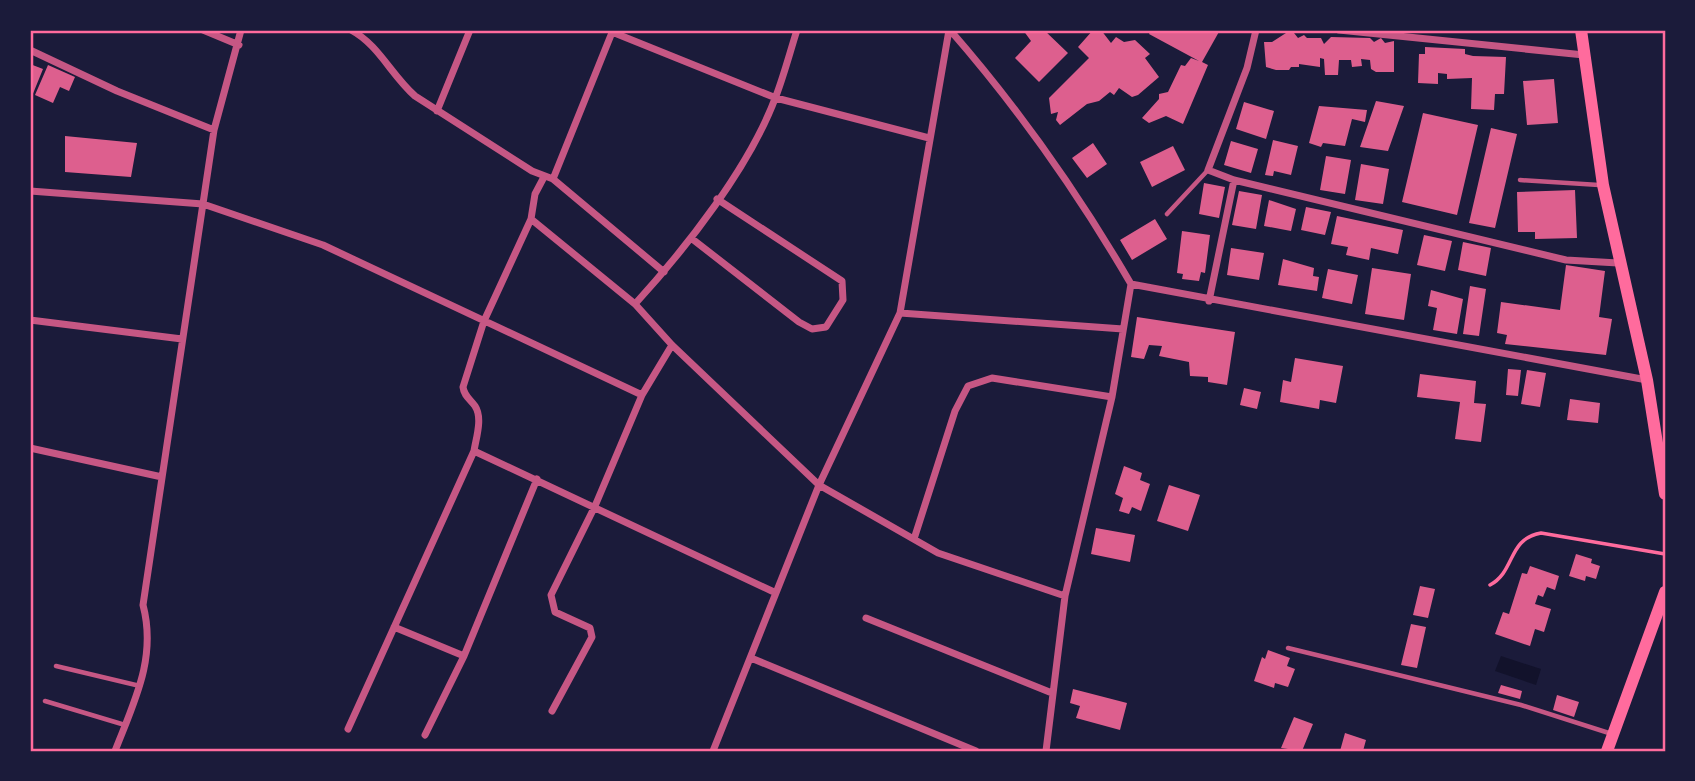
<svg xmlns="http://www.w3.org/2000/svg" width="1695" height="781" font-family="Arial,sans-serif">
<rect width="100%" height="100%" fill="#1b1b3a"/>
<path fill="#12122b" d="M 1501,656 L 1541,669 L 1536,685 L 1495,671 Z"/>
<path fill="#dd5f8e" d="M 1023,30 L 1044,30 L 1068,53 L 1039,82 L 1015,58 L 1031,41 Z
M 1093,30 L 1101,30 L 1111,43 L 1116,37 L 1124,42 L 1135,40 L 1150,54 L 1145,58 L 1159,77 L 1138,95 L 1132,97 L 1119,88 L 1114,95 L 1110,92 L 1099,101 L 1087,104 L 1060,125 L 1056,120 L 1058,112 L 1051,114 L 1049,98 L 1089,58 L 1078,47 Z
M 1151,30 L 1220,30 L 1202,62 L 1208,65 L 1183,124 L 1166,116 L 1149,123 L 1142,118 L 1159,99 L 1159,94 L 1168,92 L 1181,65 L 1185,66 L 1191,58 L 1199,61 L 1149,34 Z
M 1481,30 L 1519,30 L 1512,33 L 1482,33 Z
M 1286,33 L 1294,33 L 1298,38 L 1304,35 L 1307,38 L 1321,38 L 1324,44 L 1331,37 L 1370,38 L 1374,42 L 1381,38 L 1385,43 L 1394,41 L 1394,72 L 1376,72 L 1371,69 L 1370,60 L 1361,59 L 1362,66 L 1352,67 L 1351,60 L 1339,60 L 1338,75 L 1325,75 L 1324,59 L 1320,58 L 1320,67 L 1299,64 L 1299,67 L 1291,67 L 1289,70 L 1276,70 L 1266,67 L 1264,42 L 1272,42 Z
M 1425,47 L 1465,49 L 1465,54 L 1473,56 L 1506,57 L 1504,94 L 1495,94 L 1494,110 L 1471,109 L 1472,78 L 1447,79 L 1447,74 L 1438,73 L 1438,84 L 1418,83 L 1419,54 L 1425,54 Z
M 30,64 L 43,69 L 30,101 Z
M 48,65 L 75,77 L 69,91 L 60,87 L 53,103 L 35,95 Z
M 1554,79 L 1558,123 L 1527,125 L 1523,81 Z
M 1376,101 L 1404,106 L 1388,151 L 1360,147 Z
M 1244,102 L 1274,111 L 1266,139 L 1236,129 Z
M 1319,106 L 1367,110 L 1365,122 L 1352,119 L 1345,146 L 1323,143 L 1321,147 L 1309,143 Z
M 1423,113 L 1478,125 L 1457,215 L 1402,202 Z
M 1491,128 L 1517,134 L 1495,228 L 1469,223 Z
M 65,136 L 137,143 L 131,177 L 65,172 Z
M 1273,140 L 1298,146 L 1291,175 L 1274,171 L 1273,176 L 1265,175 Z
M 1231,141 L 1258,149 L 1251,173 L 1224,165 Z
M 1093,143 L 1107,164 L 1087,178 L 1072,158 Z
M 1173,146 L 1185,170 L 1152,187 L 1140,162 Z
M 1326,156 L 1351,160 L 1345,194 L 1320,190 Z
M 1361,164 L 1389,169 L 1383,204 L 1355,200 Z
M 1204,183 L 1225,187 L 1219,218 L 1199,214 Z
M 1575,190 L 1577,238 L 1535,239 L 1535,232 L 1518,232 L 1517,192 Z
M 1239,191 L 1262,195 L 1256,229 L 1232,225 Z
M 1269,200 L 1296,209 L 1291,231 L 1264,226 Z
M 1306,207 L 1331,212 L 1325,235 L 1301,230 Z
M 1337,216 L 1403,230 L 1398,254 L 1371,248 L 1369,260 L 1346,255 L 1348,247 L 1331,244 Z
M 1155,219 L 1167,239 L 1132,260 L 1120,240 Z
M 1182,231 L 1210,235 L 1205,273 L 1201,272 L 1199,281 L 1182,279 L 1183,274 L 1177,273 Z
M 1424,235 L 1452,241 L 1445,271 L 1417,265 Z
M 1463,242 L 1491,248 L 1486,276 L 1458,270 Z
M 1231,248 L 1264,253 L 1259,280 L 1227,275 Z
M 1283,259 L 1314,268 L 1313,276 L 1319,277 L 1317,291 L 1278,285 Z
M 1566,265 L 1605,271 L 1599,317 L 1612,319 L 1606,355 L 1505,344 L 1507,335 L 1497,333 L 1501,302 L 1560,310 Z
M 1372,268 L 1411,274 L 1404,320 L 1365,314 Z
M 1328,269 L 1358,275 L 1352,304 L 1322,298 Z
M 1470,286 L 1486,289 L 1479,336 L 1463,334 Z
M 1431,290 L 1463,299 L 1457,334 L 1433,330 L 1437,308 L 1428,306 Z
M 1137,317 L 1235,332 L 1227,385 L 1208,382 L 1208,377 L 1190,376 L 1189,362 L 1159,356 L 1162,346 L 1149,345 L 1144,359 L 1131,357 Z
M 1295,358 L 1343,366 L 1336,403 L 1320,400 L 1319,409 L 1280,402 L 1283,380 L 1291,382 Z
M 1508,369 L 1521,370 L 1518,396 L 1506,395 Z
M 1527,370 L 1546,373 L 1540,407 L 1521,404 Z
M 1420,374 L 1476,381 L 1474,403 L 1486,404 L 1481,442 L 1455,439 L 1460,402 L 1417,397 Z
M 1244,388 L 1261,392 L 1257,409 L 1240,405 Z
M 1570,399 L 1600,403 L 1598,423 L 1567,420 Z
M 1124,466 L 1142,473 L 1140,480 L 1150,484 L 1141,511 L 1132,507 L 1129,514 L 1119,511 L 1123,498 L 1115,494 Z
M 1169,485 L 1200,495 L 1188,531 L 1157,521 Z
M 1096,528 L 1135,535 L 1130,562 L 1091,554 Z
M 1576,554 L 1592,559 L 1591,563 L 1600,566 L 1596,579 L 1586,576 L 1585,581 L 1569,576 Z
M 1530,566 L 1559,576 L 1555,590 L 1547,587 L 1543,597 L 1538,595 L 1535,604 L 1551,609 L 1544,632 L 1535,629 L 1530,646 L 1495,634 L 1503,612 L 1509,614 L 1522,573 L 1527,574 Z
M 1420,586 L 1435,589 L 1428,618 L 1413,615 Z
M 1411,624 L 1426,627 L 1417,668 L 1401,665 Z
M 1268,650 L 1290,658 L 1287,666 L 1295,669 L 1288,687 L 1275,683 L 1274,688 L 1254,681 L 1262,657 L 1265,659 Z
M 1501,685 L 1522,691 L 1520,699 L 1498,693 Z
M 1073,689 L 1127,703 L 1120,730 L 1076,718 L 1080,706 L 1070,703 Z
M 1557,695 L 1579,702 L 1574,717 L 1553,710 Z
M 1294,717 L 1313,724 L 1302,751 L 1281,748 Z
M 1345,733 L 1366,740 L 1363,751 L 1340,751 Z"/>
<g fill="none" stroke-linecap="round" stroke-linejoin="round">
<path stroke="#ff6b9d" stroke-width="3.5" d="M 1490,585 C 1516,571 1507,539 1541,533 L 1665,554"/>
<path stroke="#c65784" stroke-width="4.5" d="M 1520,180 L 1599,185
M 1167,214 L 1208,170
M 1288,648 L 1521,705 L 1612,734
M 56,666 L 140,686
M 45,701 L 125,725"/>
<path stroke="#c65784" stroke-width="7" d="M 203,30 L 239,45
M 351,30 C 379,45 391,75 415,96 L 532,171 L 553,179 L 664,272
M 950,30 C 1019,109 1078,193 1131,284 L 1647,380
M 1256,30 L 1247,68 L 1208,170 L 1234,180 L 1566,260 L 1618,263
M 1339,30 L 1584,55
M 612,32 L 776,98 L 929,138
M 30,50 L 117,91 L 214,130
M 437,111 L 470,30
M 553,179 L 613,30
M 30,191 L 203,204 L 323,245 L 642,395
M 531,219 L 635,304 L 672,345 L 819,485 L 938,553 L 1065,596
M 691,238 L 799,322 L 812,329 L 826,327 L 843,300 L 842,281 L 717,199
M 1209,301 L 1234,180
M 635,304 C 686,248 750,167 776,96 C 784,75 790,52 797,30
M 900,313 L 1123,329
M 30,320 L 182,339
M 30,448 L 162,477
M 474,451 L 774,592
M 914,539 L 955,411 L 968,386 L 992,378 L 1112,397
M 866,618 L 1052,693
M 394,627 L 464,656
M 751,658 L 976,751
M 552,711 L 592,637 L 590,628 L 555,612 L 551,595 L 595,506 L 642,395 L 672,345
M 348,729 L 474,451 C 476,438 483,418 475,406 C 470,399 464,396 463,387 L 484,321 L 531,219 L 535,194 L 544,177
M 425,735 L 464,656 L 537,479
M 115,751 C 134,702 157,658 143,605 L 214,130 L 241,30
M 713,751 L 819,485 L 900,313 L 949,30
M 1046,751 L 1065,596 L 1112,397 L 1131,284"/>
<path stroke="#ff6b9d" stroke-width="12" d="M 1581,30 L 1603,185 L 1647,380 L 1665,494
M 1607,751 L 1665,592"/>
</g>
<rect width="1695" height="781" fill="none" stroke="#1b1b3a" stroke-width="63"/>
<rect x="32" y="32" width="1632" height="718" fill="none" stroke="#ff6b9d" stroke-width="2.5"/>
</svg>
